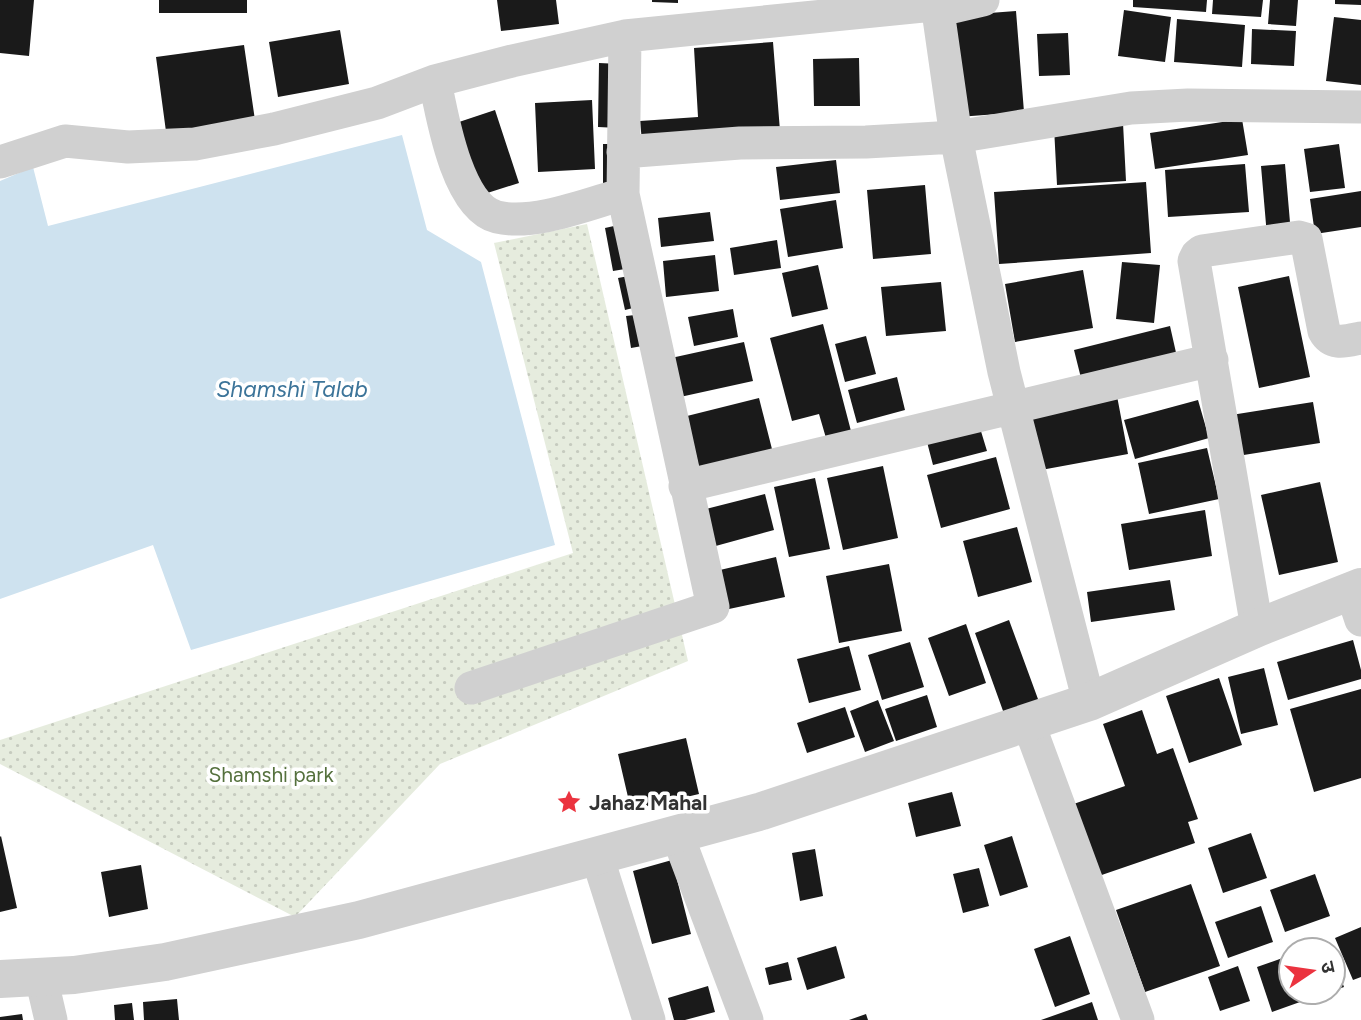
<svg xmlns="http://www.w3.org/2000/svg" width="1361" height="1020" font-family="Figtree,'Noto Sans Devanagari',sans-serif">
<defs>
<pattern id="park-dots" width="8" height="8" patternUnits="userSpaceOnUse" patternTransform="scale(1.75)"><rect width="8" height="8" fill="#e6ecde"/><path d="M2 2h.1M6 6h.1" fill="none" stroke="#c6cbbf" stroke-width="1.8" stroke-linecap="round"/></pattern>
</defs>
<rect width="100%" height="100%" fill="#fff"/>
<path fill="url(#park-dots)" d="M 587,224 L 688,661 L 440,764 L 295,917 L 0,764 L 0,740 L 573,553 L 494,243 Z"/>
<path fill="#cee2ef" d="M 402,135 L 427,230 L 481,262 L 555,545 L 191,650 L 153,545 L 0,599 L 0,181 L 33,167 L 48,226 Z"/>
<path fill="#1a1a1a" d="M 0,0 L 34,0 L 29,56 L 0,53 Z
M 159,0 L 247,0 L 247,13 L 159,13 Z
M 497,0 L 556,0 L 559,24 L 501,31 Z
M 652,0 L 678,0 L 678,3 L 652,2 Z
M 1133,0 L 1207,0 L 1206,12 L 1133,7 Z
M 1213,0 L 1263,0 L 1261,17 L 1212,14 Z
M 1270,0 L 1298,0 L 1296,26 L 1268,24 Z
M 1335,0 L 1361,0 L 1361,5 L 1335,4 Z
M 1124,10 L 1171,17 L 1165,62 L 1118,56 Z
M 1016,11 L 1024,112 L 958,117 L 950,16 Z
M 1334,17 L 1361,20 L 1361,85 L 1326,81 Z
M 1177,19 L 1245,25 L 1242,67 L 1174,62 Z
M 1252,29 L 1296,31 L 1294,66 L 1251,64 Z
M 340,30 L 349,84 L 278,97 L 269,42 Z
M 1068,33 L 1070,75 L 1039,76 L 1037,34 Z
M 773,42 L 780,131 L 642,141 L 640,121 L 698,117 L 694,48 Z
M 244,45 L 256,127 L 167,139 L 156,57 Z
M 859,58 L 860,106 L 814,106 L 813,59 Z
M 599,63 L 620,64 L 619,128 L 598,127 Z
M 592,100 L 595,169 L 538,172 L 535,103 Z
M 495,110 L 519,183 L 481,195 L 456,123 Z
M 1242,119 L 1248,155 L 1155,169 L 1150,133 Z
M 1123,123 L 1126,181 L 1057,185 L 1054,127 Z
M 603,144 L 620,144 L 603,193 Z
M 1339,144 L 1345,188 L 1310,192 L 1304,149 Z
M 836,160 L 840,193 L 780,200 L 776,167 Z
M 1245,164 L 1249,212 L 1168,217 L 1165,170 Z
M 1285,164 L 1291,234 L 1267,236 L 1261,166 Z
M 1146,182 L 1151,253 L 999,264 L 994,192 Z
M 925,185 L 931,254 L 873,259 L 867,190 Z
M 1361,191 L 1361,227 L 1315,234 L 1310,199 Z
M 836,200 L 843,248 L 788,257 L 780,209 Z
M 710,212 L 714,241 L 661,247 L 658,218 Z
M 623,224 L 631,268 L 613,271 L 605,228 Z
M 777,240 L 781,268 L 734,275 L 730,248 Z
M 715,255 L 719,291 L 666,297 L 663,261 Z
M 1122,262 L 1160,265 L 1154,323 L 1116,319 Z
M 818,265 L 828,309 L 792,317 L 782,273 Z
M 1083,270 L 1093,328 L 1015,342 L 1005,284 Z
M 634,275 L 641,306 L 625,310 L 618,278 Z
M 1289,276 L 1310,377 L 1259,388 L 1238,287 Z
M 941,282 L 946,331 L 886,336 L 881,287 Z
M 733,309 L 738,337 L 694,346 L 688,317 Z
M 644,314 L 648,345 L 631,348 L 626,316 Z
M 823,324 L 851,431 L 826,438 L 819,414 L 792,421 L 770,338 Z
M 1170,326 L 1177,357 L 1082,382 L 1074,350 Z
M 866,336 L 876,374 L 845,382 L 835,344 Z
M 744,342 L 753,381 L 680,397 L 671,358 Z
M 897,377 L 905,410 L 857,423 L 848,390 Z
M 1117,396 L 1128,454 L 1041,470 L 1030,411 Z
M 759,398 L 773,453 L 700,472 L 687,416 Z
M 1198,400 L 1209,438 L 1135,459 L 1124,420 Z
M 1313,402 L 1320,443 L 1231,457 L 1225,416 Z
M 980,428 L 987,451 L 933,465 L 927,442 Z
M 1207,448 L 1219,499 L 1149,514 L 1138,463 Z
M 996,457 L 1010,509 L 941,528 L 927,475 Z
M 883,466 L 898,538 L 843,550 L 827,478 Z
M 815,478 L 830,549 L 789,557 L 774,487 Z
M 1320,482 L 1338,562 L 1279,575 L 1261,495 Z
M 765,494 L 774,530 L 712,547 L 702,510 Z
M 1205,510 L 1212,556 L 1129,570 L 1121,524 Z
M 1017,527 L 1032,582 L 978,597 L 963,541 Z
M 776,557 L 785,597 L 715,612 L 707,573 Z
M 889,564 L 902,631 L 839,643 L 826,576 Z
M 1170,580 L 1175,610 L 1091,622 L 1087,592 Z
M 1009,620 L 1042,710 L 1007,722 L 975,633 Z
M 966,624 L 986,683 L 949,696 L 928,638 Z
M 1353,640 L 1361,670 L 1361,679 L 1288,700 L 1277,662 Z
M 910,642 L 924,687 L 882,700 L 868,655 Z
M 849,646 L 861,690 L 809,703 L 797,659 Z
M 1264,668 L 1278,725 L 1241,734 L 1228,677 Z
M 1219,678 L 1242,745 L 1189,763 L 1166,696 Z
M 1361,689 L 1361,778 L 1314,792 L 1290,709 Z
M 927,695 L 937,727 L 896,741 L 885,709 Z
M 878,700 L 894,741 L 865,752 L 850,711 Z
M 845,707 L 855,737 L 807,753 L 797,723 Z
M 1142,710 L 1157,754 L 1173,748 L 1198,819 L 1188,822 L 1195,843 L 1090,879 L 1065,807 L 1125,786 L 1103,724 Z
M 686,738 L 699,794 L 631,810 L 618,754 Z
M 952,792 L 961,826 L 916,837 L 908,803 Z
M 1251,833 L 1267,878 L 1223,893 L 1208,848 Z
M 1,836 L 17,908 L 0,912 L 0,837 Z
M 1012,836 L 1028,887 L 1000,896 L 984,845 Z
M 815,849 L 823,896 L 800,901 L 792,853 Z
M 672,860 L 691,934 L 652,944 L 633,871 Z
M 141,865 L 148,909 L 109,917 L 101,872 Z
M 979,868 L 989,906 L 963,913 L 953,874 Z
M 1315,874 L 1330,916 L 1285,932 L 1270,890 Z
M 1191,884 L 1220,966 L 1145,992 L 1116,910 Z
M 1261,906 L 1273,942 L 1228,958 L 1215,922 Z
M 1361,927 L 1361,977 L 1353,980 L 1335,938 Z
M 1070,936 L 1090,994 L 1055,1007 L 1034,949 Z
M 1329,942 L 1331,950 L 1307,950 Z
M 836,946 L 845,978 L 807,990 L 797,958 Z
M 1291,955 L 1291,992 L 1328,992 L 1272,1012 L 1257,967 Z
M 1333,956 L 1344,987 L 1333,991 Z
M 788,962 L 792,980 L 769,985 L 765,968 Z
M 1238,966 L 1250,1001 L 1220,1011 L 1208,977 Z
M 708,986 L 715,1012 L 685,1020 L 674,1020 L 668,998 Z
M 177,999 L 179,1020 L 144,1020 L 143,1002 Z
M 1092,1002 L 1098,1020 L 1041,1020 Z
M 132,1003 L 134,1020 L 115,1020 L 114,1005 Z
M 22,1014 L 23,1020 L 0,1020 L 0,1017 Z
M 866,1014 L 868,1020 L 849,1020 Z"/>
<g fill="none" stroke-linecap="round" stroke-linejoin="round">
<path stroke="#d0d0d0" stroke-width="33" d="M 935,0 L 936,11 L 983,0
M 435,81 C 442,116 457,207 497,217 C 533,226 588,204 623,194
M 623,152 L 740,143 L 866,142 L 956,137 L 1131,108 L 1188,105 L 1361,107
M 0,162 L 65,141 L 128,147 L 195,144 L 274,129 L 377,103 L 435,81 L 512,61 L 625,36 L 923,6 C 932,8 936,10 939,18 L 956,137 L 1004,372 L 1089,702
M 685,486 L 1212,360
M 1351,590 L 1361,620
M 1257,628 L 1194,261 L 1197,255 L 1202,251 L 1299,237 L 1306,239 L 1324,331 C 1332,346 1346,341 1361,338
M 471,688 L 713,607 L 623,194 L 625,36
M 1028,722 L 1138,1020
M 677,834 L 747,1020
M 597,856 L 649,1020
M 41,977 L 51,1020"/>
<path stroke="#d0d0d0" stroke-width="38" d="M 0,979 L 74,975 L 165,962 L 359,920 L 762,811 L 1089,702 L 1257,628 L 1361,587"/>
</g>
<defs>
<g id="sight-bare" transform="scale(1.89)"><path d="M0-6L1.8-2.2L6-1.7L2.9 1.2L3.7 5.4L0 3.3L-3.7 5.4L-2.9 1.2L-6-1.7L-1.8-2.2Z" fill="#eb333f" stroke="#fff" stroke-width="2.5" paint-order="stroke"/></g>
</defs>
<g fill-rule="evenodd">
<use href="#sight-bare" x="569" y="802"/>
</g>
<g text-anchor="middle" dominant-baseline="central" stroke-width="7" stroke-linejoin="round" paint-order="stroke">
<g font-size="21" fill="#55713d" stroke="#fff">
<text x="271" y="774">Shamshi park</text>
</g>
<g font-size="21" font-weight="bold" fill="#333" stroke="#fff" text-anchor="start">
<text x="589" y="802">Jahaz Mahal</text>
</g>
<g font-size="23" font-style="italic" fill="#3c7499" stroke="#fff">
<text x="292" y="389">Shamshi Talab</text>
</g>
</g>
<g transform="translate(1312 971) rotate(77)"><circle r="33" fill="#ffffff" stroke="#adadad" stroke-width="2"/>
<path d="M0-5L12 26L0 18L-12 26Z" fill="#eb333f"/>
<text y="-10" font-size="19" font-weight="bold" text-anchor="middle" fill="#333333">उ</text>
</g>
</svg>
